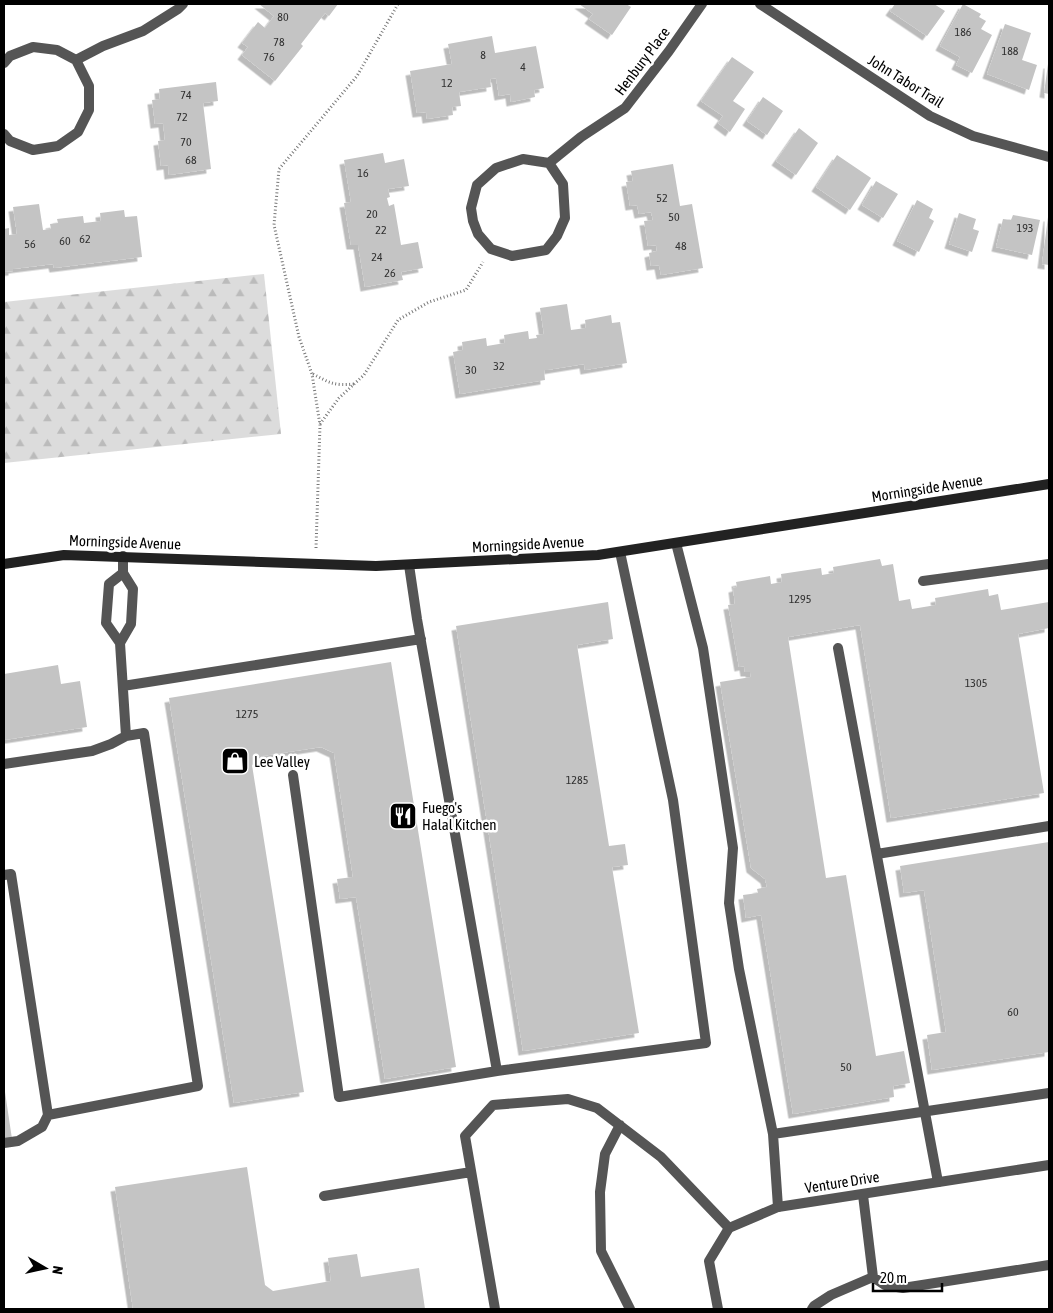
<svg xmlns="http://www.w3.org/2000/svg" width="1053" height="1313" font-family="'Asap Condensed',sans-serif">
<defs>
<pattern id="forest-firs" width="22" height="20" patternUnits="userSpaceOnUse" patternTransform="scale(1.25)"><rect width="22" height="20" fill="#dcdcdc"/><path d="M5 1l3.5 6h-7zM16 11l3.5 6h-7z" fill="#bbb"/></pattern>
<filter id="shadow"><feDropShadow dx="-4.5" dy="4.5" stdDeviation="0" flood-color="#0004"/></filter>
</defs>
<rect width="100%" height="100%" fill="#fff"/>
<path fill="url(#forest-firs)" d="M 264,274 L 281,434 L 4,463 L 4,302 Z"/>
<path fill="#c4c4c4" filter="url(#shadow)" d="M 259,4 L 338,4 L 329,16 L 325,13 L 301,44 L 303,46 L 275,81 L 242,55 L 248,47 L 242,43 L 258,22 L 265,28 L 274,16 Z
M 579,4 L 626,4 L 631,7 L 612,35 L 589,19 L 593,14 Z
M 895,4 L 934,4 L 945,11 L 927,36 L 890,11 Z
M 963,4 L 981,14 L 979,17 L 986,21 L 981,29 L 992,35 L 972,73 L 956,65 L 960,57 L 940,46 Z
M 1005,24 L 1031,33 L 1022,60 L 1037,65 L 1029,90 L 987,74 Z
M 492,36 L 495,53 L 536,46 L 544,88 L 534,90 L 535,97 L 511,102 L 510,94 L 499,96 L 496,78 L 490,79 L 491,87 L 459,92 L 461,106 L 452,107 L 453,115 L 427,119 L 426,112 L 417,113 L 410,71 L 452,64 L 448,44 Z
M 732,57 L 754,72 L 733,101 L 745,109 L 730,132 L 718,123 L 723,116 L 701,101 Z
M 1048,64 L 1049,64 L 1049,94 L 1044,93 Z
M 216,82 L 218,101 L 203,103 L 211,169 L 169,175 L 168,165 L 161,166 L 158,141 L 165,140 L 163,123 L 155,124 L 152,100 L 160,99 L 159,89 Z
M 763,97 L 783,111 L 767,135 L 747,121 Z
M 799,128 L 818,143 L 796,175 L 776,161 Z
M 383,153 L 385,163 L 404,159 L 409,186 L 388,189 L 390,197 L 387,198 L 389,206 L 394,204 L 401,245 L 418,242 L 423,268 L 401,272 L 403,280 L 365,287 L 358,245 L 351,245 L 344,203 L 351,202 L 344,160 Z
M 837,155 L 871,178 L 850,210 L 816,187 Z
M 673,164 L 680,206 L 692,204 L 703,268 L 661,275 L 659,265 L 651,266 L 649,253 L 657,251 L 656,245 L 648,246 L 644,221 L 653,220 L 651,212 L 639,214 L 637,205 L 630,206 L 626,182 L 633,181 L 631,171 Z
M 876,181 L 898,194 L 883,218 L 862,205 Z
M 917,200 L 933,209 L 929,218 L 934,221 L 919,252 L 897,241 Z
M 39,204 L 43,230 L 51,229 L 50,224 L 58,223 L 57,219 L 83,216 L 84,223 L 101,221 L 100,213 L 124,210 L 125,217 L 137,216 L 142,257 L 54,268 L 53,264 L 13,269 L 13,271 L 4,272 L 4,229 L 9,228 L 9,235 L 17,234 L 13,207 Z
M 959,213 L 976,219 L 973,229 L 979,231 L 972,252 L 949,244 Z
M 1013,215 L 1040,220 L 1032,255 L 996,247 L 1003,219 L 1011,220 Z
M 1048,217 L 1049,217 L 1049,265 L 1042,264 Z
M 567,304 L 571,330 L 586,328 L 585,320 L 611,315 L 612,323 L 620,322 L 627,363 L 585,370 L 584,364 L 547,370 L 544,370 L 545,380 L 460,394 L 453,352 L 463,350 L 462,342 L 486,338 L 487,346 L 505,343 L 504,335 L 528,331 L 529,339 L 537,338 L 536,335 L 544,334 L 540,308 Z
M 880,559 L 882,566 L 893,564 L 899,601 L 910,599 L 912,609 L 936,605 L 935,598 L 988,589 L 989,596 L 998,594 L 1001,610 L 1049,602 L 1049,628 L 1018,634 L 1044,793 L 891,818 L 860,625 L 788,637 L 826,878 L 846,875 L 876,1056 L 904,1051 L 910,1083 L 893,1086 L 894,1097 L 793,1114 L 761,915 L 746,918 L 743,895 L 758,893 L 757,889 L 767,887 L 765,879 L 751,868 L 720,682 L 751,677 L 750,672 L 745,672 L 744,666 L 739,667 L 728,605 L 735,604 L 733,588 L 737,587 L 736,582 L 770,576 L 771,584 L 782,582 L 781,574 L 821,568 L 822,575 L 834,573 L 833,567 Z
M 608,602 L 613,639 L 577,645 L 609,846 L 625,844 L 628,865 L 612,867 L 639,1033 L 523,1051 L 456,626 Z
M 391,662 L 456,1067 L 385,1079 L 356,897 L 340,899 L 337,879 L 353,877 L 334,753 L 321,747 L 262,756 L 252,765 L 304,1092 L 234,1103 L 169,698 Z
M 58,665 L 61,684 L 80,681 L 87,727 L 4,740 L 4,674 Z
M 1049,842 L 1049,1052 L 932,1070 L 927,1035 L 946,1032 L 924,890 L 904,893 L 900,866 Z
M 4,1092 L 5,1092 L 12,1139 L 4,1141 Z
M 247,1167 L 265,1285 L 273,1291 L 331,1281 L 328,1258 L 357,1254 L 361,1277 L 419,1268 L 425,1309 L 133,1309 L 115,1187 Z"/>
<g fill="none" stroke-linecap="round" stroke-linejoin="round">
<path stroke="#777" stroke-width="3" stroke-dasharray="1 2.5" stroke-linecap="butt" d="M 313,374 C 330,383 334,386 354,384
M 320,424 L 339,398 L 364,375 L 398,320 L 429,302 L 466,290 L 483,262
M 316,548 L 320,425 L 312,374 L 299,337 L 274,225 L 279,169 L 357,76 L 398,4"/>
<path stroke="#555" stroke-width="10" d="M 676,543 L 703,648 L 733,848 L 729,903 L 739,969 L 773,1134 L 778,1207
M 409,565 L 417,619 L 497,1071
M 923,581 L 1049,564
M 120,643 L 131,624 L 133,589 L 123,573 L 123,556
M 838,648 L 938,1182
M 123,686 L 421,639
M 4,764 L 92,751 L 111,744 L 126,736
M 293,775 L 339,1097 L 497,1071 L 706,1043 L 673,800 L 620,552
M 877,854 L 1049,826
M 4,875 L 11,874 L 48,1115 L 198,1086 L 144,733 L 126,736 L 120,643 L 106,623 L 109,584 L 123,573
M 620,1125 L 605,1154 L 600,1192 L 601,1251 L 630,1309
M 773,1134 L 1049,1093
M 4,1143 L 18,1141 L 42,1127 L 48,1115
M 863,1195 L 873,1277 L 885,1285 L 903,1288 L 1049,1265
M 324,1196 L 471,1172
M 495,1309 L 465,1136 L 493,1105 L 568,1099 L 597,1108 L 661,1157 L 729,1228
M 812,1309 L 814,1306 L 831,1295 L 873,1277"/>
<path stroke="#555" stroke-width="10" d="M 76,60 L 103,46 L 143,31 L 178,9 L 183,4
M 4,63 L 10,56 L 33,47 L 57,50 L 76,60 L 89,86 L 89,110 L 78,132 L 58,146 L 33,150 L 10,141 L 4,134
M 523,159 L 549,163 L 563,184 L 565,218 L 557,236 L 546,250 L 512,256 L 491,249 L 478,234 L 473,221 L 471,208 L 477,185 L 496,168 Z
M 549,163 L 581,137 L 625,108 L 669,51 L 702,4
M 718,1309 L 709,1261 L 729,1228 L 778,1207 L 1049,1165"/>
<path stroke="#555" stroke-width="10" d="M 760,4 L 930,116 L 973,136 L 1049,157"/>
<path stroke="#222" stroke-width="10" d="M 4,564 L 64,555 L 376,566 L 598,555 L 1049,484"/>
</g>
<defs>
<g id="shop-square" transform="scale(1.4375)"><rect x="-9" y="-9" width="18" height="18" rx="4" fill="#000" stroke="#fff"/><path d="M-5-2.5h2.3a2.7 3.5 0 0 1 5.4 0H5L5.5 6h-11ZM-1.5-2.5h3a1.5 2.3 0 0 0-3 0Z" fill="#fff"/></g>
<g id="restaurant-square" transform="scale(1.4375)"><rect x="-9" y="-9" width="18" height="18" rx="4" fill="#000" stroke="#fff"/><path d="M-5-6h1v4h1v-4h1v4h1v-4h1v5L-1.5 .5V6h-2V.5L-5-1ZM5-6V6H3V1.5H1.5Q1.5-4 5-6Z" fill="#fff"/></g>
</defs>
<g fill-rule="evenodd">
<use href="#shop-square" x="235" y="761"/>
<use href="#restaurant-square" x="403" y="816"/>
</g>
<g text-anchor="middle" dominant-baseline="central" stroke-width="5" stroke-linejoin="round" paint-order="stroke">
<g font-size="12" fill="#313131">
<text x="283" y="17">80</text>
<text x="963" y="32">186</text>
<text x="279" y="42">78</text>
<text x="1010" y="51">188</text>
<text x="483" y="55">8</text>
<text x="269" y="57">76</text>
<text x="523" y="67">4</text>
<text x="447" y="83">12</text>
<text x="186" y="95">74</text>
<text x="182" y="117">72</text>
<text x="186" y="142">70</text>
<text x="191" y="160">68</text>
<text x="363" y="173">16</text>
<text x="662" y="198">52</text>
<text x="372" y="214">20</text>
<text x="674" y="217">50</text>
<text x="1025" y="228">193</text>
<text x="381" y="230">22</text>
<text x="85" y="239">62</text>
<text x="65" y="241">60</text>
<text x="30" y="244">56</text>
<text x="681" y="246">48</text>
<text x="377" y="257">24</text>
<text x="390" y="273">26</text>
<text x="499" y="366">32</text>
<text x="471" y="370">30</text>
<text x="800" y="599">1295</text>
<text x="976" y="683">1305</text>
<text x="247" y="714">1275</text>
<text x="577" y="780">1285</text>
<text x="1013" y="1012">60</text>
<text x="846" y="1067">50</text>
</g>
<g font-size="15" fill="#000" stroke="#fff">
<text transform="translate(642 61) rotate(-53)">Henbury Place</text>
<text transform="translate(906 81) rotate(32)">John Tabor Trail</text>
<text transform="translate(927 488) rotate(-9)">Morningside Avenue</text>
<text transform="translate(125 542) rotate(2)">Morningside Avenue</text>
<text transform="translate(528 544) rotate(-3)">Morningside Avenue</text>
<text transform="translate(842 1182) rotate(-9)">Venture Drive</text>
</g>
<g font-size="15" fill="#000" stroke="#fff" text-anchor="start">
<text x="254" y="761">Lee Valley</text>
<text x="422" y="807">Fuego's<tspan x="422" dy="17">Halal Kitchen</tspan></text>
</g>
</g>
<rect width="1053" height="1313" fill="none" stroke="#000000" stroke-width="10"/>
<g transform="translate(45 1268) rotate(99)" stroke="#ffffff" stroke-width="4" paint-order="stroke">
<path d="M0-4L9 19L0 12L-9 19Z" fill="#000000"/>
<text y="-8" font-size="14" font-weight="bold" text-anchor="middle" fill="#000000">N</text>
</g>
<path d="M873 1283v8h69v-8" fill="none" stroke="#000000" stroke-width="2.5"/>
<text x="880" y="1283" font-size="15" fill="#000000" stroke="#ffffff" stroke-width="4" paint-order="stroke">20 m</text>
</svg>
